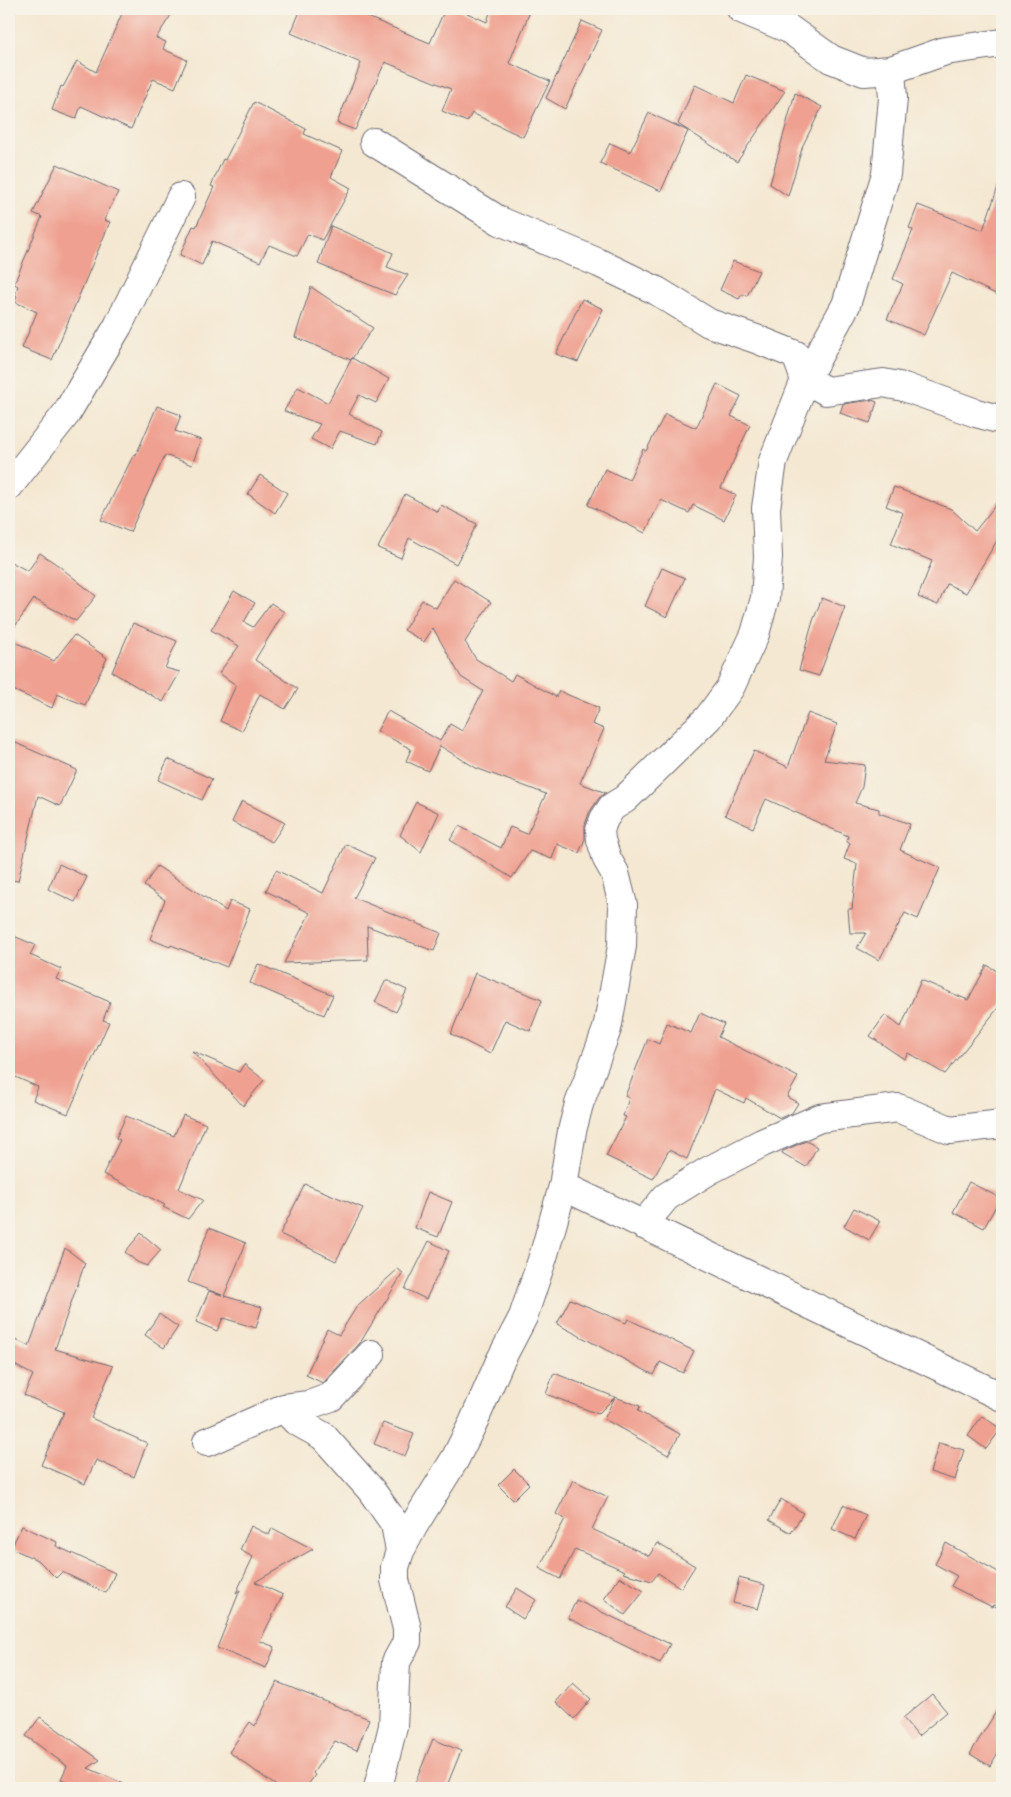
<svg xmlns="http://www.w3.org/2000/svg" width="1011" height="1797" font-family="Caveat,sans-serif">
<rect width="100%" height="100%" fill="#f7f3e8"/>
<filter id="ink" filterUnits="userSpaceOnUse"><feTurbulence type="fractalNoise" baseFrequency=".02" numOctaves="2"/><feDisplacementMap in="SourceGraphic" scale="10" xChannelSelector="R" yChannelSelector="G"/><feConvolveMatrix kernelMatrix="1 2 1 2 8 2 1 2 1" color-interpolation-filters="sRGB"/></filter>
<filter id="wash" filterUnits="userSpaceOnUse"><feTurbulence type="fractalNoise" baseFrequency=".0096" numOctaves="4" result="noise"/><feDisplacementMap in="SourceGraphic" scale="20" xChannelSelector="R" yChannelSelector="G"/><feGaussianBlur stdDeviation="1.12" result="paint"/><feColorMatrix in="noise" values="0 0 0 0 0 0 0 0 0 0 0 0 0 0 0 0 0 1.4 0 .05"/><feComposite in="paint" operator="in"/></filter>
<g filter="url(#wash)">
<rect width="100%" height="100%" fill="#f4e8d2"/>
<g id="blocks">
<path fill="#efa090" d="M 124,9 L 175,9 L 156,38 L 166,42 L 163,49 L 187,60 L 175,88 L 153,79 L 131,129 L 81,106 L 76,119 L 52,110 L 61,86 L 63,87 L 77,61 L 96,72 Z
M 301,9 L 348,9 L 430,43 L 445,9 L 458,9 L 487,22 L 491,9 L 531,9 L 509,63 L 550,81 L 523,137 L 472,113 L 467,122 L 442,111 L 451,89 L 385,62 L 355,130 L 337,123 L 361,63 L 291,33 Z
M 582,21 L 602,30 L 565,109 L 546,98 Z
M 746,75 L 785,91 L 737,162 L 678,124 L 695,85 L 734,103 Z
M 795,93 L 822,107 L 803,145 L 788,196 L 770,184 Z
M 254,102 L 306,129 L 304,134 L 342,151 L 331,177 L 351,188 L 322,240 L 308,234 L 297,256 L 269,245 L 260,262 L 212,241 L 202,265 L 180,255 L 193,226 L 196,227 L 214,187 L 211,186 L 223,159 L 225,160 Z
M 649,113 L 688,131 L 661,191 L 600,163 L 610,143 L 630,152 Z
M 57,164 L 118,192 L 104,220 L 110,222 L 52,360 L 22,348 L 37,312 L 15,302 L 17,296 L 15,295 L 18,286 L 14,284 L 42,217 L 33,213 Z
M 999,184 L 1002,184 L 1002,297 L 952,273 L 924,335 L 887,319 L 903,284 L 893,279 L 913,230 L 909,228 L 918,205 L 983,230 Z
M 331,226 L 393,253 L 387,267 L 408,275 L 395,295 L 318,264 Z
M 733,261 L 759,271 L 747,296 L 742,294 L 739,299 L 720,290 Z
M 311,287 L 373,328 L 351,360 L 295,337 Z
M 582,299 L 603,309 L 578,362 L 556,354 Z
M 352,358 L 389,379 L 376,403 L 359,395 L 349,414 L 382,432 L 377,444 L 340,431 L 330,449 L 311,439 L 320,424 L 284,411 L 298,387 L 328,403 Z
M 717,384 L 741,396 L 731,416 L 750,425 L 721,488 L 736,495 L 724,520 L 693,505 L 689,513 L 661,500 L 645,533 L 588,505 L 605,469 L 629,480 L 643,449 L 646,451 L 665,414 L 696,428 Z
M 872,400 L 877,402 L 870,423 L 840,413 L 843,404 Z
M 157,406 L 181,415 L 175,431 L 201,440 L 192,465 L 165,455 L 130,532 L 101,520 L 134,454 L 136,455 Z
M 260,475 L 287,493 L 275,513 L 248,494 Z
M 894,487 L 951,509 L 975,531 L 1002,497 L 1002,532 L 966,593 L 947,584 L 938,605 L 918,597 L 932,561 L 891,544 L 903,513 L 886,506 Z
M 405,494 L 438,512 L 441,505 L 477,524 L 456,564 L 409,538 L 401,558 L 378,548 Z
M 40,553 L 59,566 L 96,596 L 76,621 L 34,599 L 9,635 L 9,561 L 28,571 Z
M 662,568 L 685,578 L 667,617 L 645,606 Z
M 454,579 L 491,602 L 465,642 L 476,659 L 511,681 L 515,674 L 556,697 L 559,691 L 599,708 L 592,724 L 604,729 L 580,783 L 606,793 L 599,798 L 589,813 L 585,825 L 585,839 L 579,853 L 557,844 L 552,859 L 530,851 L 512,878 L 450,840 L 459,826 L 501,848 L 510,827 L 527,834 L 546,794 L 476,768 L 440,746 L 428,771 L 406,761 L 411,749 L 377,731 L 388,711 L 440,741 L 450,724 L 462,731 L 483,691 L 461,677 L 433,628 L 424,642 L 404,630 L 422,600 L 436,608 Z
M 234,591 L 255,603 L 244,622 L 253,627 L 271,603 L 284,612 L 255,660 L 298,689 L 285,709 L 260,694 L 242,731 L 220,721 L 236,685 L 219,673 L 239,646 L 211,630 Z
M 822,598 L 845,607 L 819,676 L 799,670 L 813,621 Z
M 133,623 L 177,641 L 165,668 L 180,672 L 163,702 L 112,672 Z
M 74,635 L 107,658 L 85,705 L 57,694 L 52,708 L 9,688 L 9,639 L 54,661 Z
M 808,713 L 837,724 L 824,760 L 865,765 L 862,787 L 855,803 L 879,809 L 879,813 L 910,824 L 900,850 L 940,868 L 918,919 L 905,913 L 879,960 L 857,948 L 866,933 L 850,933 L 848,909 L 852,909 L 857,864 L 844,859 L 850,843 L 847,842 L 848,836 L 766,799 L 753,828 L 725,815 L 754,751 L 788,767 Z
M 9,740 L 77,770 L 60,806 L 38,796 L 18,881 L 9,880 Z
M 168,759 L 212,779 L 202,800 L 158,780 Z
M 242,801 L 285,823 L 272,842 L 232,822 Z
M 416,802 L 439,813 L 421,852 L 400,835 Z
M 346,844 L 375,858 L 354,898 L 441,933 L 434,951 L 367,926 L 368,960 L 284,963 L 310,913 L 266,891 L 276,870 L 323,893 Z
M 59,864 L 87,877 L 75,902 L 48,889 Z
M 157,866 L 226,911 L 230,901 L 250,909 L 227,967 L 171,945 L 170,947 L 150,939 L 165,900 L 144,886 Z
M 9,934 L 35,945 L 30,955 L 61,969 L 56,979 L 110,1002 L 103,1020 L 109,1022 L 68,1114 L 33,1100 L 38,1087 L 9,1074 Z
M 258,964 L 333,995 L 324,1015 L 250,983 Z
M 987,965 L 1002,974 L 1002,1003 L 945,1074 L 908,1053 L 904,1059 L 870,1036 L 885,1015 L 901,1027 L 921,980 L 968,1000 Z
M 475,973 L 542,1000 L 530,1031 L 505,1020 L 490,1054 L 451,1034 Z
M 386,980 L 407,990 L 396,1012 L 375,1002 Z
M 700,1013 L 724,1024 L 718,1037 L 798,1077 L 787,1097 L 798,1103 L 792,1113 L 780,1118 L 746,1098 L 744,1103 L 715,1089 L 687,1159 L 669,1150 L 653,1179 L 606,1156 L 626,1117 L 623,1116 L 629,1098 L 625,1096 L 648,1039 L 659,1044 L 667,1023 L 691,1033 Z
M 192,1051 L 239,1072 L 244,1064 L 264,1080 L 243,1106 Z
M 183,1115 L 206,1124 L 179,1189 L 203,1200 L 188,1219 L 163,1207 L 165,1205 L 103,1174 L 120,1140 L 116,1138 L 126,1116 L 174,1136 Z
M 806,1141 L 817,1147 L 806,1167 L 782,1153 L 783,1151 Z
M 969,1182 L 1000,1198 L 984,1228 L 953,1212 Z
M 305,1184 L 363,1208 L 336,1261 L 280,1234 Z
M 428,1192 L 452,1202 L 438,1237 L 415,1228 Z
M 854,1208 L 880,1221 L 869,1240 L 844,1226 Z
M 209,1228 L 246,1243 L 224,1296 L 262,1307 L 256,1328 L 223,1318 L 217,1331 L 196,1322 L 209,1291 L 222,1295 L 188,1282 Z
M 141,1233 L 161,1250 L 147,1266 L 137,1262 L 125,1252 Z
M 429,1241 L 449,1251 L 426,1299 L 405,1289 Z
M 65,1248 L 85,1263 L 55,1349 L 113,1366 L 91,1418 L 147,1443 L 134,1477 L 96,1460 L 85,1484 L 41,1465 L 64,1412 L 24,1395 L 33,1375 L 9,1362 L 9,1337 L 29,1346 Z
M 398,1269 L 403,1273 L 360,1343 L 323,1383 L 306,1375 L 327,1329 L 339,1335 L 357,1306 Z
M 570,1299 L 626,1323 L 628,1319 L 694,1351 L 683,1373 L 660,1362 L 654,1375 L 557,1324 Z
M 159,1314 L 178,1327 L 164,1348 L 145,1335 Z
M 554,1373 L 615,1397 L 598,1414 L 546,1394 Z
M 615,1397 L 640,1406 L 638,1411 L 680,1434 L 668,1455 L 604,1419 Z
M 982,1416 L 1001,1429 L 986,1449 L 968,1436 Z
M 383,1423 L 414,1434 L 405,1456 L 374,1444 Z
M 939,1443 L 964,1450 L 955,1480 L 930,1472 Z
M 514,1469 L 529,1484 L 513,1500 L 498,1485 Z
M 573,1480 L 608,1497 L 592,1529 L 649,1556 L 657,1543 L 695,1566 L 681,1588 L 658,1573 L 652,1581 L 623,1573 L 625,1571 L 575,1549 L 560,1579 L 539,1568 L 565,1519 L 556,1514 Z
M 781,1499 L 803,1513 L 791,1533 L 769,1520 Z
M 843,1505 L 866,1515 L 855,1539 L 832,1529 Z
M 22,1526 L 57,1542 L 56,1546 L 115,1573 L 106,1593 L 62,1572 L 56,1578 L 39,1561 L 11,1548 Z
M 251,1526 L 269,1535 L 272,1528 L 313,1549 L 255,1582 L 283,1595 L 260,1641 L 275,1647 L 266,1668 L 217,1648 L 240,1590 L 236,1593 L 253,1557 L 240,1550 Z
M 946,1543 L 1002,1574 L 1002,1610 L 993,1605 L 992,1607 L 951,1586 L 957,1576 L 935,1564 Z
M 620,1577 L 644,1591 L 625,1615 L 604,1599 Z
M 739,1578 L 765,1585 L 758,1609 L 733,1603 Z
M 517,1588 L 536,1600 L 523,1619 L 505,1607 Z
M 576,1600 L 670,1644 L 660,1663 L 568,1618 Z
M 277,1682 L 369,1719 L 357,1750 L 335,1741 L 313,1773 L 315,1775 L 306,1788 L 279,1788 L 229,1752 L 250,1722 L 255,1726 Z
M 573,1683 L 591,1699 L 574,1719 L 556,1702 Z
M 932,1694 L 947,1712 L 918,1736 L 903,1718 Z
M 1002,1702 L 1002,1746 L 990,1766 L 970,1754 Z
M 40,1717 L 100,1760 L 88,1768 L 133,1788 L 81,1788 L 61,1779 L 67,1766 L 26,1736 Z
M 433,1739 L 461,1751 L 446,1788 L 413,1788 Z"/>
</g>
</g>
<g filter="url(#ink)">
<use href="#blocks" fill-opacity="0" stroke="#6c6770" stroke-width="1"/>
<g fill="none" stroke-linecap="round" stroke-linejoin="round">
<g stroke="#6c6770" stroke-width="30">
<path id="minor" d="M 741,9 L 789,29 L 831,59 L 864,72 L 891,70 L 945,51 L 1002,43
M 374,142 L 500,221 L 599,263 L 657,291 L 709,323 L 756,339 L 796,355 L 805,380 L 814,384 L 826,391 L 883,383 L 904,387 L 976,413 L 1002,420
M 9,486 L 66,414 L 118,326 L 181,197
M 563,1186 L 1002,1397
M 643,1225 L 666,1197 L 708,1171 L 762,1143 L 820,1118 L 898,1108 L 950,1130 L 1002,1124
M 284,1408 L 296,1421 L 323,1436 L 371,1490 L 395,1524 L 400,1551
M 207,1442 L 284,1408 L 309,1405 L 331,1397 L 371,1354
M 378,1788 L 393,1726 L 396,1662 L 407,1642 L 407,1629 L 395,1580 L 395,1567 L 400,1551 L 414,1525 L 455,1459 L 473,1423 L 500,1361 L 523,1317 L 544,1254 L 563,1186 L 572,1131 L 579,1104 L 607,1029 L 622,946 L 623,905 L 615,873 L 607,859 L 601,840 L 600,830 L 604,819 L 612,807 L 625,799 L 708,718 L 730,688 L 755,634 L 765,598 L 768,557 L 766,508 L 773,461 L 805,380 L 846,305 L 886,174 L 893,98 L 891,70"/>
</g>
<use href="#minor" stroke="#fff" stroke-width="28"/>
</g>
</g>
<rect width="1011" height="1797" fill="none" stroke="#f7f3e8" stroke-width="30"/>
</svg>
